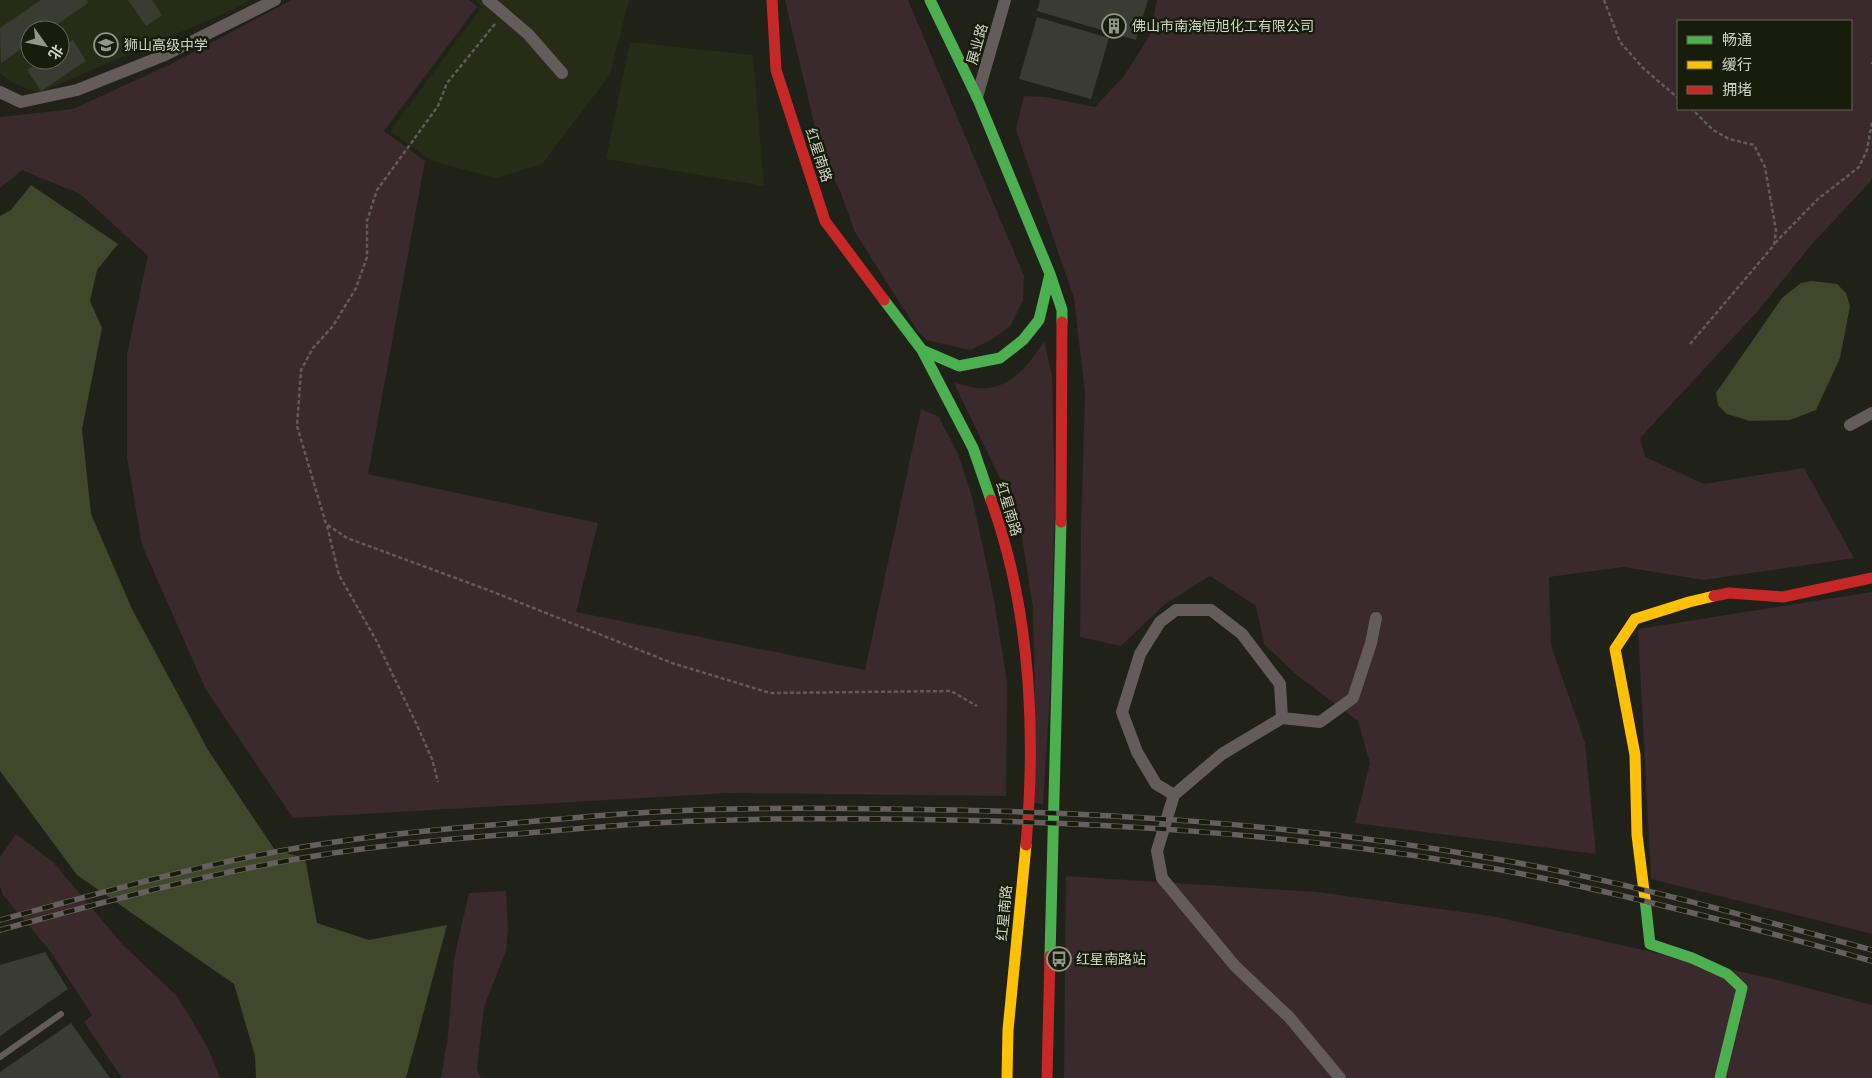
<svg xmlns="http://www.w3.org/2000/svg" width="1872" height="1078" font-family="'IBM Plex Sans','Noto Sans SC',sans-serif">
<rect width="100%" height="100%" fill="#202219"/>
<path fill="#262c15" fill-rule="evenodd" d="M 0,0 L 251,0 L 235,9 L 38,93 L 11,82 L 0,73 ZM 30,30 L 60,30 L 60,60 L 30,60 Z
M 476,0 L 629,0 L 610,75 L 542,164 L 496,178 L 432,161 L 390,131 L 482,7 Z
M 630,42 L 753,55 L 764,186 L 606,159 Z"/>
<path fill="#3a292d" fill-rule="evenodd" d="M 292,0 L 469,0 L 477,7 L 384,131 L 425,161 L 368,474 L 598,523 L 576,612 L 865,670 L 921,409 L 939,417 L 958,454 L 972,497 L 993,594 L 1007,682 L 1006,796 L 728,793 L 293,818 L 206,690 L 142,545 L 127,457 L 127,354 L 148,256 L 80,194 L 22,170 L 0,188 L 0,117 L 73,109 L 171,64 Z
M 785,0 L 908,0 L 1024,276 L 1023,300 L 1011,325 L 991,340 L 970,350 L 926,340 L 917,330 L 855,232 L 840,191 L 821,153 Z
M 1157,0 L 1872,0 L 1872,178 L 1870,182 L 1812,244 L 1757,312 L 1640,438 L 1645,457 L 1704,484 L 1804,468 L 1854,558 L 1704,580 L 1623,567 L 1549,577 L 1551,645 L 1585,743 L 1596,854 L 1355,823 L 1370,763 L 1358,721 L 1298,676 L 1264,644 L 1256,606 L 1210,576 L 1165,604 L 1121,646 L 1080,637 L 1081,532 L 1085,393 L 1074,298 L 1016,130 L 1024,96 L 1045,97 L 1095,107 L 1124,76 L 1149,37 ZM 1678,21 L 1851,21 L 1851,109 L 1678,109 Z
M 1044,341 L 1052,375 L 1055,508 L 1050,694 L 1043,804 L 1034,803 L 1035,707 L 1033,608 L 1019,518 L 954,383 C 961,384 969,387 977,388 C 1010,391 1028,366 1044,341 Z
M 1872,592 L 1872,934 L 1651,879 L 1638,629 Z
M 16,834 L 53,862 L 122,944 L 177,996 L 207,1046 L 220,1078 L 122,1078 L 84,1022 L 92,1015 L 50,951 L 3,895 L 0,887 L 0,857 Z
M 1066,876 L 1317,892 L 1491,916 L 1773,979 L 1872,1005 L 1872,1078 L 1064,1078 Z
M 506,891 L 508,929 L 506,951 L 484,1007 L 477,1069 L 481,1078 L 441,1078 L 448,1036 L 454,959 L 469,893 Z"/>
<path fill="#40472a" d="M 31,185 L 118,244 L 97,270 L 90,301 L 102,328 L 82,429 L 91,514 L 132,609 L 208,750 L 275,850 L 305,858 L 317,923 L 369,940 L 447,925 L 406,1078 L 256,1078 L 255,1056 L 234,984 L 77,875 L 0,771 L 0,216 L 11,210 Z
M 1812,281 L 1837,284 L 1846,293 L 1850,306 L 1840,358 L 1816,410 L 1790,420 L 1750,421 L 1727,414 L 1718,405 L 1716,393 L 1782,298 L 1801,283 Z"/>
<path fill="#3a3c34" d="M 41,0 L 87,0 L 88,3 L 49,30 L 30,30 L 30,43 L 1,63 L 0,28 Z
M 128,0 L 152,0 L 162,15 L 146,26 Z
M 1040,0 L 1148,0 L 1136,40 L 1037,11 Z
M 1037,17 L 1109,38 L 1091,99 L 1019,79 Z
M 73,40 L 86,61 L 41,91 L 27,70 L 42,60 L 60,60 L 60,48 Z
M 45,952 L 68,989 L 0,1036 L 0,965 Z
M 71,1023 L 110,1078 L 0,1078 L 0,1072 Z"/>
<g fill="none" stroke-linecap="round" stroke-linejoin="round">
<path stroke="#615c5a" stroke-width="2.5" stroke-dasharray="4 2.5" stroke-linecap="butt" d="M 1604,0 L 1620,42 L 1643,68 L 1678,98
M 495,24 L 447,83 L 438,106 L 377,190 L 367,221 L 367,257 L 356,288 L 333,326 L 313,348 L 301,370 L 297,426 L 326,524 L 347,538 L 488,590 L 672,663 L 770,693 L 951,691 L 977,706
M 1872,62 L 1872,64
M 1775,243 L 1818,199 L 1859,167 L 1867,150 L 1872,122
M 1690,344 L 1774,245 L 1776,231 L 1765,167 L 1754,145 L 1729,139 L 1713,130 L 1692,109
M 327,526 L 339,575 L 376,640 L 416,723 L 432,759 L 438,782"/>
<path stroke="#645b5b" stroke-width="6" d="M 0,1057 L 61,1014"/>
<path stroke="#645b5b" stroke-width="12" d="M 488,0 L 528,34 L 562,73
M 0,92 L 21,102 L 77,90 L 165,55 L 275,0
M 977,97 L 1005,0
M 1850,425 L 1872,413
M 1174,795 L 1156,784 L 1137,752 L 1122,712 L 1140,654 L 1160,622 L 1176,610 L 1211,610 L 1242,634 L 1280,684 L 1282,718
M 1340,1078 L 1289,1017 L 1235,966 L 1162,878 L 1157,851 L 1174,795 L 1222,754 L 1282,718 L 1320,722 L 1353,698 L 1371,643 L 1376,618"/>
<path stroke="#4caf50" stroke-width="11" d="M 930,0 L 977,97 L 1050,274 L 1062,310 L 1062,322
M 884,300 L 922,350 L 973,448 L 991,500
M 922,350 L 959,366 L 1000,358 L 1023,340 L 1039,320 L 1050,274
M 1645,899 L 1650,944 L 1692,958 L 1727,974 L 1742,988 L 1720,1078
M 1050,956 L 1061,522"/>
<path stroke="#ffc107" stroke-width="11" d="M 1645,899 L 1637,835 L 1635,755 L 1615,649 L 1635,619 L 1689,602 L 1714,596
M 1007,1078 L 1008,1030 L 1026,845"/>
<path stroke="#c62828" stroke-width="11" d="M 772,0 L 776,70 L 825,221 L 884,300
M 991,500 C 1030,608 1036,731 1026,845
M 1061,522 L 1062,322
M 1714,596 L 1729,593 L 1783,597 L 1872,578
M 1047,1078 L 1050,956"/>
<g stroke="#655f5e" stroke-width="5.5">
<path id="rail" d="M 0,920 C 104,892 208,862 315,845 C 378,835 441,829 504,824 C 580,817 656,810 733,809 C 783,808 834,808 885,809 C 1092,811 1298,823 1502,860 C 1627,882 1749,917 1872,950
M 0,930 C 104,902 209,873 315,856 C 381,845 447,839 514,834 C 587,828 660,821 733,820 C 783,818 834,819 885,819 C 1092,821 1299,833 1502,870 C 1627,894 1749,927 1872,961"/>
</g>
<use href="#rail" stroke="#181d0b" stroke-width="4" stroke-dasharray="11" stroke-linecap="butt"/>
</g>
<defs>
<g id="building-ring" transform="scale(1.25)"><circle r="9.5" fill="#181d0b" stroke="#92968b" stroke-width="1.5"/><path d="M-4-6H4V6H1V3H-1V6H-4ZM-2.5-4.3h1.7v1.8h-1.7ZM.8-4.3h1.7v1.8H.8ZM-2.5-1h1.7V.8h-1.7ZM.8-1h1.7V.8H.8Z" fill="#92968b"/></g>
<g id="school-ring" transform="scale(1.25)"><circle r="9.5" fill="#181d0b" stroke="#92968b" stroke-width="1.5"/><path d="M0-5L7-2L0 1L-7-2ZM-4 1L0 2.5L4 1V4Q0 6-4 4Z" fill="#92968b"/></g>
<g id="bus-ring" transform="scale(1.25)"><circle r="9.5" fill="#181d0b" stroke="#92968b" stroke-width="1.5"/><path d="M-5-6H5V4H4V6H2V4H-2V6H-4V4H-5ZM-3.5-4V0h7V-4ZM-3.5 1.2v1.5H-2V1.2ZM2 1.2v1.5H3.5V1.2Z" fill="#92968b"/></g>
</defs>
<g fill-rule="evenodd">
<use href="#building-ring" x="1114" y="26"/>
<use href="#school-ring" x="106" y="45"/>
<use href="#bus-ring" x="1059" y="959"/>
</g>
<g text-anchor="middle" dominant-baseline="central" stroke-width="5" stroke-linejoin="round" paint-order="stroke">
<g font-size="14" fill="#d0d4c8" stroke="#181d0b" text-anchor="start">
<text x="1132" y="26">佛山市南海恒旭化工有限公司</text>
<text x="124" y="45">狮山高级中学</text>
<text x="1076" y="959">红星南路站</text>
</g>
<g font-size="14" fill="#d0d4c8" stroke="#181d0b">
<text transform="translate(977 44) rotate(-74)">展业路</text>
<text transform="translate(819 155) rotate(72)">红星南路</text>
<text transform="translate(1009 509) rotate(73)">红星南路</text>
<text transform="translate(1004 913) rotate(-85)">红星南路</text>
</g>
</g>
<rect x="1677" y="20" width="175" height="90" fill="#181d0b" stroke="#626657"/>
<rect x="1687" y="36" width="25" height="8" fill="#4caf50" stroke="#626657"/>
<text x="1722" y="45" font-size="15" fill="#d0d4c8">畅通</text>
<rect x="1687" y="61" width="25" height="8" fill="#ffc107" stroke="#626657"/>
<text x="1722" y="70" font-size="15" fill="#d0d4c8">缓行</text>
<rect x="1687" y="86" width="25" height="8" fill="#c62828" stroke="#626657"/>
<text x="1722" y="95" font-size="15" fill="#d0d4c8">拥堵</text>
<g transform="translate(45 45) rotate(123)"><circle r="24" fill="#181d0b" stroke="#626657"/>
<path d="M0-4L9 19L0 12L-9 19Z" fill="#92968b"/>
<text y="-8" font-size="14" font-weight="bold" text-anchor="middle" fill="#d0d4c8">北</text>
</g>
</svg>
